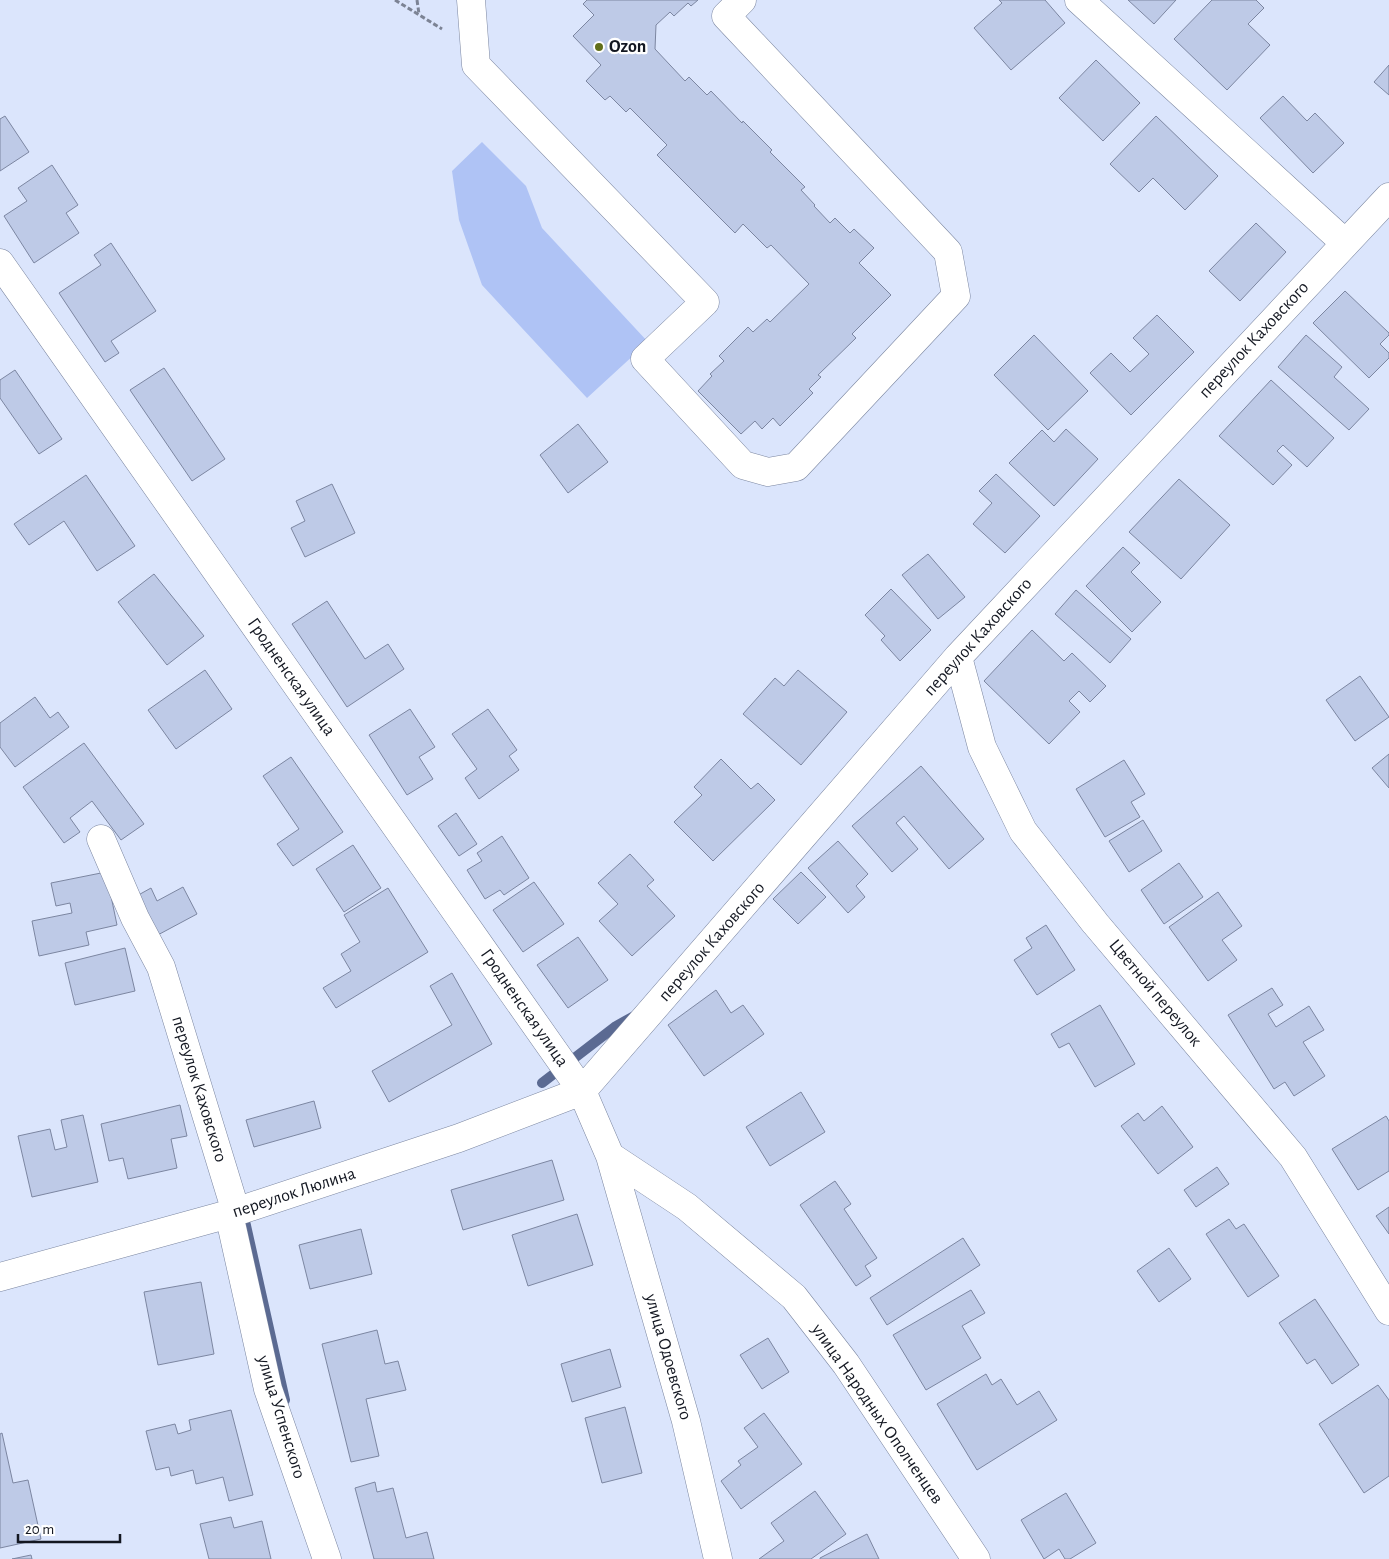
<svg xmlns="http://www.w3.org/2000/svg" width="1389" height="1559" font-family="'Alegreya Sans',sans-serif">
<rect width="100%" height="100%" fill="#dbe5fc"/>
<path fill="#afc3f5" d="M 482,142 L 526,186 L 542,228 L 648,342 L 587,398 L 482,285 L 459,220 L 452,171 Z"/>
<g fill="none" stroke-linecap="round" stroke-linejoin="round">
<path stroke="#5b6a92" stroke-width="10" d="M 542,1083 L 616,1026 L 634,1016
M 243,1212 L 285,1400"/>
</g>
<path fill="#becae7" stroke="#7c86a1" d="M 587,0 L 698,0 L 691,6 L 688,3 L 674,16 L 670,12 L 656,25 L 655,49 L 685,81 L 689,77 L 707,95 L 711,91 L 742,123 L 743,121 L 772,150 L 770,152 L 805,187 L 801,190 L 815,205 L 814,206 L 830,223 L 835,218 L 850,233 L 854,229 L 874,248 L 859,263 L 891,295 L 852,334 L 856,338 L 818,375 L 821,377 L 809,389 L 813,393 L 780,426 L 773,418 L 762,429 L 755,421 L 741,434 L 698,391 L 712,376 L 710,374 L 724,361 L 719,356 L 748,327 L 753,332 L 767,319 L 770,322 L 809,284 L 771,245 L 767,248 L 743,224 L 735,233 L 657,155 L 667,145 L 630,108 L 626,112 L 610,96 L 605,100 L 586,81 L 601,65 L 573,36 L 594,15 L 583,4 Z
M 999,0 L 1045,0 L 1065,23 L 1011,70 L 974,28 L 1002,3 Z
M 1128,0 L 1176,0 L 1154,24 Z
M 1212,0 L 1256,0 L 1264,8 L 1248,24 L 1270,45 L 1227,90 L 1174,39 Z
M 1096,60 L 1140,103 L 1103,141 L 1059,98 Z
M 1389,65 L 1389,95 L 1374,82 Z
M 1283,96 L 1307,121 L 1315,113 L 1344,143 L 1313,173 L 1260,118 Z
M 5,116 L 29,152 L 0,171 L 0,119 Z
M 1156,116 L 1218,176 L 1185,210 L 1153,178 L 1139,192 L 1110,164 Z
M 52,165 L 78,205 L 66,213 L 79,233 L 34,263 L 4,216 L 27,201 L 18,188 Z
M 1256,223 L 1286,252 L 1240,301 L 1209,271 Z
M 111,243 L 156,311 L 111,341 L 119,353 L 105,362 L 59,293 L 101,265 L 94,255 Z
M 1345,291 L 1389,333 L 1389,335 L 1380,344 L 1389,353 L 1389,358 L 1369,378 L 1313,323 Z
M 1157,315 L 1194,352 L 1131,415 L 1090,373 L 1111,353 L 1130,372 L 1149,354 L 1133,338 Z
M 1034,335 L 1088,391 L 1048,430 L 994,375 Z
M 1306,335 L 1342,367 L 1334,377 L 1369,409 L 1349,430 L 1278,367 Z
M 164,368 L 225,459 L 192,481 L 130,390 Z
M 15,370 L 62,439 L 39,454 L 0,398 L 0,380 Z
M 1271,380 L 1334,438 L 1307,467 L 1283,445 L 1277,451 L 1292,465 L 1273,485 L 1219,436 Z
M 578,424 L 608,462 L 568,493 L 540,455 Z
M 1066,429 L 1098,459 L 1054,506 L 1009,463 L 1042,430 L 1054,442 Z
M 996,474 L 1040,516 L 1005,553 L 973,524 L 992,503 L 979,491 Z
M 86,475 L 135,546 L 97,571 L 64,521 L 29,545 L 14,524 Z
M 1179,479 L 1230,525 L 1181,579 L 1129,532 Z
M 332,484 L 355,533 L 305,557 L 291,528 L 305,521 L 296,501 Z
M 1123,547 L 1140,563 L 1131,572 L 1161,602 L 1132,632 L 1086,586 Z
M 928,554 L 965,597 L 938,619 L 902,575 Z
M 154,574 L 204,636 L 167,665 L 118,602 Z
M 891,589 L 931,630 L 900,661 L 881,640 L 885,636 L 865,615 Z
M 1076,590 L 1131,639 L 1110,663 L 1055,614 Z
M 327,601 L 365,659 L 388,644 L 404,669 L 347,707 L 292,624 Z
M 1032,630 L 1064,661 L 1072,653 L 1106,686 L 1090,702 L 1079,691 L 1069,701 L 1080,712 L 1049,744 L 984,681 Z
M 205,670 L 232,709 L 176,749 L 148,710 Z
M 798,670 L 847,712 L 801,765 L 743,714 L 775,678 L 784,686 Z
M 1360,676 L 1389,717 L 1355,741 L 1326,700 Z
M 35,697 L 50,718 L 58,712 L 69,727 L 15,767 L 0,747 L 0,723 Z
M 410,709 L 435,747 L 419,757 L 433,779 L 407,795 L 369,735 Z
M 488,709 L 517,750 L 509,756 L 519,770 L 479,799 L 465,778 L 477,769 L 452,734 Z
M 84,743 L 144,824 L 121,840 L 92,801 L 70,818 L 80,832 L 64,843 L 23,787 Z
M 1389,754 L 1389,788 L 1372,768 Z
M 291,757 L 343,832 L 293,866 L 277,844 L 299,829 L 263,776 Z
M 721,759 L 751,789 L 758,783 L 775,800 L 713,861 L 674,822 L 702,795 L 694,787 Z
M 1124,760 L 1145,794 L 1131,802 L 1140,817 L 1105,837 L 1076,789 Z
M 921,766 L 984,839 L 949,869 L 904,816 L 896,823 L 918,849 L 892,872 L 852,826 Z
M 456,813 L 477,844 L 459,856 L 438,826 Z
M 1143,820 L 1162,851 L 1129,872 L 1109,841 Z
M 502,836 L 529,878 L 504,895 L 500,890 L 485,899 L 467,870 L 482,861 L 477,853 Z
M 838,841 L 868,874 L 856,886 L 865,897 L 848,913 L 808,868 Z
M 353,845 L 381,888 L 344,912 L 316,869 Z
M 630,854 L 654,880 L 647,886 L 675,916 L 632,956 L 599,921 L 618,904 L 598,883 Z
M 1179,863 L 1203,897 L 1164,924 L 1141,890 Z
M 106,872 L 117,925 L 86,932 L 89,945 L 39,956 L 32,921 L 72,913 L 70,903 L 56,906 L 51,883 Z
M 801,872 L 826,897 L 798,924 L 773,899 Z
M 534,882 L 564,924 L 523,952 L 493,910 Z
M 183,887 L 197,914 L 154,937 L 133,898 L 151,888 L 157,901 Z
M 388,888 L 428,952 L 336,1008 L 323,988 L 351,971 L 341,954 L 360,942 L 344,915 Z
M 1218,892 L 1242,926 L 1222,940 L 1237,960 L 1208,981 L 1169,927 Z
M 1046,925 L 1075,970 L 1037,995 L 1014,960 L 1032,948 L 1026,938 Z
M 578,937 L 608,980 L 568,1008 L 537,965 Z
M 125,948 L 135,991 L 75,1005 L 65,963 Z
M 452,973 L 492,1044 L 389,1102 L 372,1071 L 452,1025 L 430,986 Z
M 1272,988 L 1283,1005 L 1268,1014 L 1276,1027 L 1309,1006 L 1324,1030 L 1303,1042 L 1325,1076 L 1294,1096 L 1285,1082 L 1274,1089 L 1228,1015 Z
M 716,990 L 731,1013 L 743,1005 L 764,1034 L 704,1076 L 668,1025 Z
M 1100,1005 L 1135,1064 L 1095,1087 L 1069,1043 L 1059,1048 L 1051,1034 Z
M 801,1092 L 825,1132 L 770,1166 L 746,1127 Z
M 314,1101 L 321,1128 L 254,1147 L 246,1120 Z
M 180,1105 L 187,1136 L 171,1139 L 177,1168 L 128,1179 L 123,1158 L 109,1161 L 101,1124 Z
M 1162,1106 L 1193,1147 L 1158,1174 L 1121,1126 L 1138,1113 L 1144,1121 Z
M 83,1115 L 98,1182 L 32,1197 L 18,1136 L 50,1129 L 55,1150 L 67,1147 L 61,1120 Z
M 1386,1116 L 1389,1121 L 1389,1171 L 1358,1190 L 1332,1149 Z
M 552,1160 L 564,1200 L 463,1230 L 451,1190 Z
M 1217,1167 L 1229,1184 L 1196,1207 L 1184,1190 Z
M 835,1181 L 851,1204 L 844,1209 L 877,1258 L 865,1266 L 871,1276 L 856,1286 L 800,1205 Z
M 1389,1207 L 1389,1234 L 1376,1216 Z
M 577,1214 L 593,1265 L 528,1286 L 512,1235 Z
M 1229,1219 L 1236,1229 L 1244,1224 L 1279,1276 L 1248,1297 L 1206,1234 Z
M 361,1229 L 372,1274 L 310,1289 L 299,1245 Z
M 963,1238 L 980,1265 L 887,1325 L 870,1298 Z
M 1169,1248 L 1191,1279 L 1159,1302 L 1137,1271 Z
M 201,1282 L 214,1354 L 158,1365 L 144,1292 Z
M 971,1290 L 985,1313 L 962,1326 L 981,1358 L 926,1390 L 893,1335 Z
M 1315,1299 L 1359,1365 L 1332,1384 L 1315,1359 L 1307,1364 L 1279,1323 Z
M 377,1330 L 385,1364 L 398,1361 L 406,1390 L 366,1399 L 379,1456 L 351,1462 L 322,1344 Z
M 768,1338 L 789,1372 L 762,1389 L 740,1355 Z
M 610,1349 L 621,1387 L 572,1402 L 561,1364 Z
M 986,1374 L 992,1385 L 1001,1379 L 1017,1405 L 1039,1391 L 1057,1420 L 977,1470 L 937,1404 Z
M 1378,1385 L 1389,1400 L 1389,1476 L 1364,1493 L 1319,1424 Z
M 625,1407 L 642,1473 L 602,1483 L 585,1418 Z
M 231,1410 L 253,1495 L 229,1501 L 223,1477 L 196,1484 L 193,1470 L 171,1476 L 169,1467 L 156,1470 L 146,1431 L 175,1424 L 178,1434 L 191,1430 L 189,1420 Z
M 764,1413 L 802,1464 L 741,1509 L 721,1481 L 741,1465 L 738,1461 L 758,1447 L 744,1428 Z
M 2,1433 L 13,1483 L 28,1480 L 41,1539 L 0,1548 L 0,1434 Z
M 375,1482 L 377,1492 L 393,1488 L 406,1538 L 427,1532 L 434,1559 L 374,1559 L 355,1488 Z
M 815,1491 L 846,1534 L 811,1559 L 759,1559 L 784,1541 L 771,1523 Z
M 1066,1493 L 1096,1543 L 1070,1559 L 1065,1559 L 1059,1549 L 1044,1559 L 1021,1520 Z
M 231,1517 L 234,1528 L 262,1521 L 271,1559 L 209,1559 L 200,1524 Z
M 867,1534 L 879,1559 L 820,1559 L 820,1558 Z
M 31,1555 L 32,1559 L 12,1559 Z"/>
<g fill="none" stroke-linecap="round" stroke-linejoin="round">
<g stroke="#7b86a0" stroke-width="29">
<path id="minor" d="M 471,0 L 476,65 L 705,302 L 645,359 L 743,465 L 768,472 L 796,467 L 956,296 L 948,252 L 726,16 L 742,0
M 1079,0 L 1345,243
M 0,263 L 582,1091 L 610,1156 L 687,1207 L 794,1297 L 846,1364 L 976,1559
M 958,657 L 982,747 L 1023,831 L 1095,923 L 1293,1157 L 1389,1311
M 101,839 L 135,918 L 161,967 L 236,1212
M 610,1156 L 686,1421 L 718,1559
M 229,1214 L 268,1389 L 327,1559
M 0,1277 L 229,1214 L 459,1138 L 582,1091 L 958,657 L 1389,197"/>
</g>
<path stroke="#7c8394" stroke-width="3" stroke-dasharray="5 2.5" stroke-linecap="butt" d="M 395,0 L 442,29
M 417,0 L 419,14"/>
<use href="#minor" stroke="#fff" stroke-width="28"/>
</g>
<circle fill="#626f1a" stroke="#fff" stroke-width="2" cx="599" cy="47" r="5"/>
<g text-anchor="middle" dominant-baseline="central" stroke-width="4.5" stroke-linejoin="round" paint-order="stroke">
<g font-size="18" font-weight="bold" fill="#131721" stroke="#fff" text-anchor="start">
<text x="609" y="47">Ozon</text>
</g>
<g font-size="18" fill="#131721" stroke="#fff">
<text transform="translate(1254 340) rotate(-47)">переулок Каховского</text>
<text transform="translate(978 637) rotate(-48)">переулок Каховского</text>
<text transform="translate(291 677) rotate(55)">Гродненская улица</text>
<text transform="translate(712 942) rotate(-49)">переулок Каховского</text>
<text transform="translate(1155 993) rotate(50)">Цветной переулок</text>
<text transform="translate(524 1008) rotate(55)">Гродненская улица</text>
<text transform="translate(199 1089) rotate(73)">переулок Каховского</text>
<text transform="translate(294 1193) rotate(-18)">переулок Люлина</text>
<text transform="translate(668 1357) rotate(74)">улица Одоевского</text>
<text transform="translate(877 1414) rotate(55)">улица Народных Ополченцев</text>
<text transform="translate(281 1417) rotate(73)">улица Успенского</text>
</g>
</g>
<path d="M18 1534v8h102v-8" fill="none" stroke="#131721" stroke-width="2.5"/>
<text x="25" y="1534" font-size="15" fill="#131721" stroke="#ffffff" stroke-width="4" paint-order="stroke">20 m</text>
</svg>
